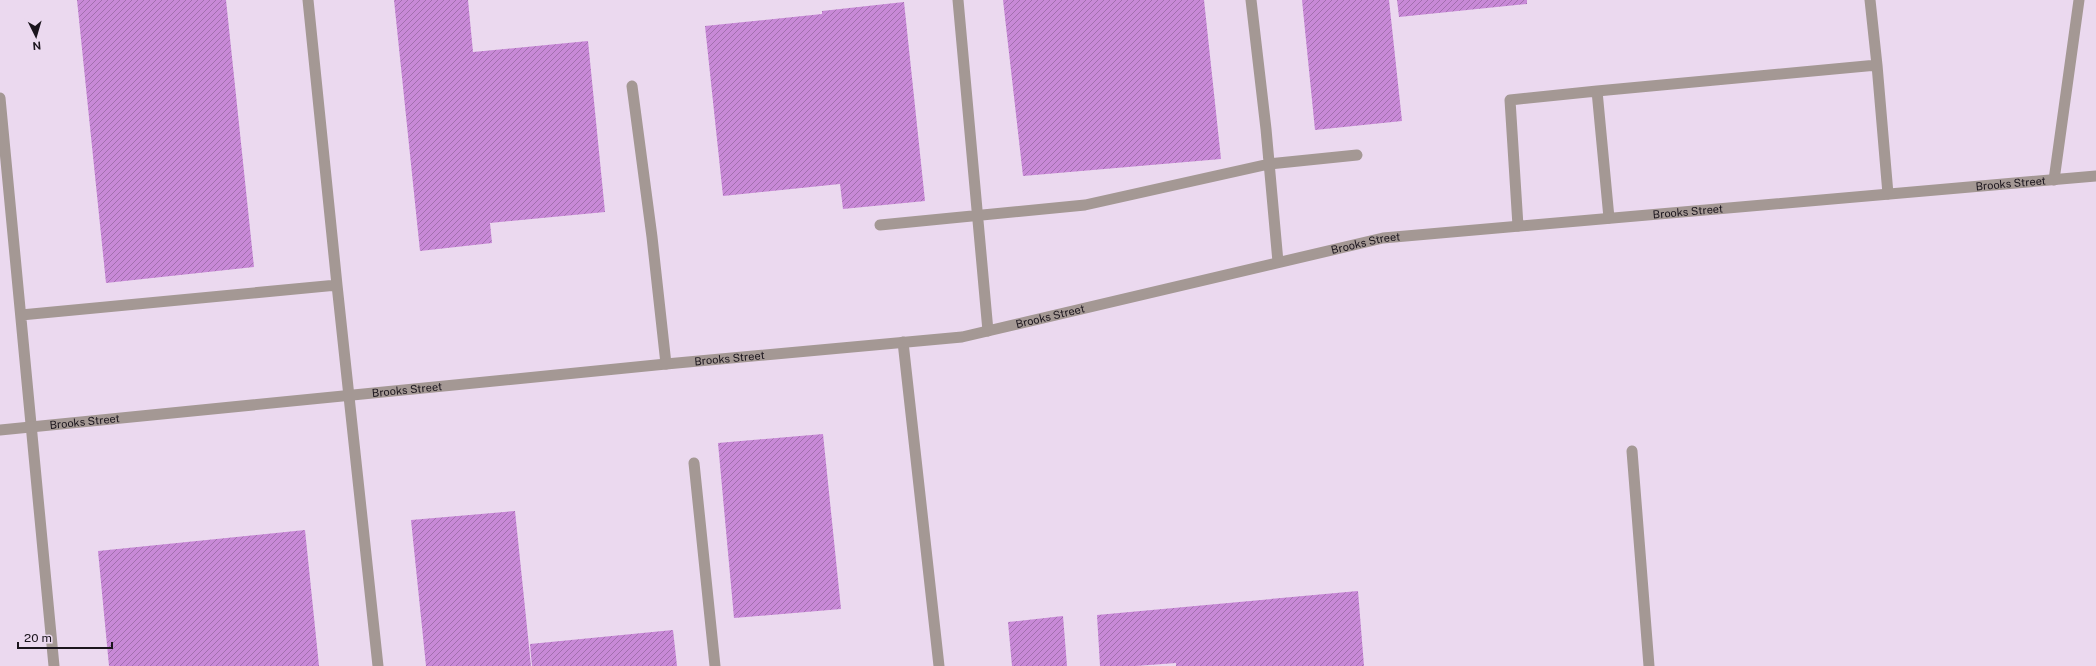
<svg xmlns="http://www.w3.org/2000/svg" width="2096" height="666" font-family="'Public Sans',sans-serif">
<defs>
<pattern id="building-hatch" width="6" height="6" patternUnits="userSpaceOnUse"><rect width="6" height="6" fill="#c889d7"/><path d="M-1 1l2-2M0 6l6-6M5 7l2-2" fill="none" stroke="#a26fae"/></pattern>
</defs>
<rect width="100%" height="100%" fill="#ebd9ef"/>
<path fill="url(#building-hatch)" d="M 77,0 L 226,0 L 254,267 L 106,283 Z
M 394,0 L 468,0 L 473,52 L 588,41 L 605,212 L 490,223 L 492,243 L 420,251 Z
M 1003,0 L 1204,0 L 1221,159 L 1023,176 Z
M 1302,0 L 1389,0 L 1402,121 L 1315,130 Z
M 1397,0 L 1527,0 L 1527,4 L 1399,17 Z
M 904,2 L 925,201 L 843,209 L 840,184 L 723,196 L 705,26 L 822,14 L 822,11 Z
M 823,434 L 841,609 L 734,618 L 718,443 Z
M 515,511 L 531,666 L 426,666 L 411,520 Z
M 305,530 L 319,666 L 109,666 L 98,551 Z
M 1358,591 L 1364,666 L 1176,666 L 1176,663 L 1136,666 L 1100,666 L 1097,615 Z
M 1063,616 L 1067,666 L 1012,666 L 1008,622 Z
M 673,630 L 677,666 L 532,666 L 530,644 Z"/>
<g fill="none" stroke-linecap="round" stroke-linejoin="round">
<path stroke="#a49894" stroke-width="11" d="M 958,0 L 988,331
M 1251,0 L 1266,129 L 1278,262
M 1870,0 L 1877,65
M 632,86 L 652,237 L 666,364
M 0,98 L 54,666
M 2054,180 L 2079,0
M 1609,218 L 1597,91 L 1877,65 L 1888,194
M 880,225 L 1085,205 L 1269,164 L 1357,155
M 1518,226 L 1510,100 L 1597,91
M 337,285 L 378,666
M 21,315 L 337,285 L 308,0
M 903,342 L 939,666
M 1632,451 L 1649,666
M 694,463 L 715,666"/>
<path stroke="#a49894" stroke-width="11" id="s1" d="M 0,430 L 666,364 L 962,337 L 1383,238 L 2096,176"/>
</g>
<g text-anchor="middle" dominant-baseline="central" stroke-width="3" stroke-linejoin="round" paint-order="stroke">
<g font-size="11" fill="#1b151d" stroke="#ebd9ef">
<text stroke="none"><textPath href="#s1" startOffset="2029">Brooks Street</textPath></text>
<text stroke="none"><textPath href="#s1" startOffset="1705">Brooks Street</textPath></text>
<text stroke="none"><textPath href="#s1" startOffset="1381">Brooks Street</textPath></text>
<text stroke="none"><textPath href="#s1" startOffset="1057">Brooks Street</textPath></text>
<text stroke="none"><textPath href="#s1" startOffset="733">Brooks Street</textPath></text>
<text stroke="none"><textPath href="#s1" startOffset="409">Brooks Street</textPath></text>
<text stroke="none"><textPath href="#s1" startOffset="85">Brooks Street</textPath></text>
</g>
</g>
<g transform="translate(36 36) rotate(175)" stroke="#ebd9ef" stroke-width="3" paint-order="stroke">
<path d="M0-3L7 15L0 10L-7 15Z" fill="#1b151d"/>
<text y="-6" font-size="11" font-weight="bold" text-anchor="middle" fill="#1b151d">N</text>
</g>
<path d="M18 642v6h94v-6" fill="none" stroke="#1b151d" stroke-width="2"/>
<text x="24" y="642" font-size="12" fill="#1b151d" stroke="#ebd9ef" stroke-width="3" paint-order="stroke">20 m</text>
</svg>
